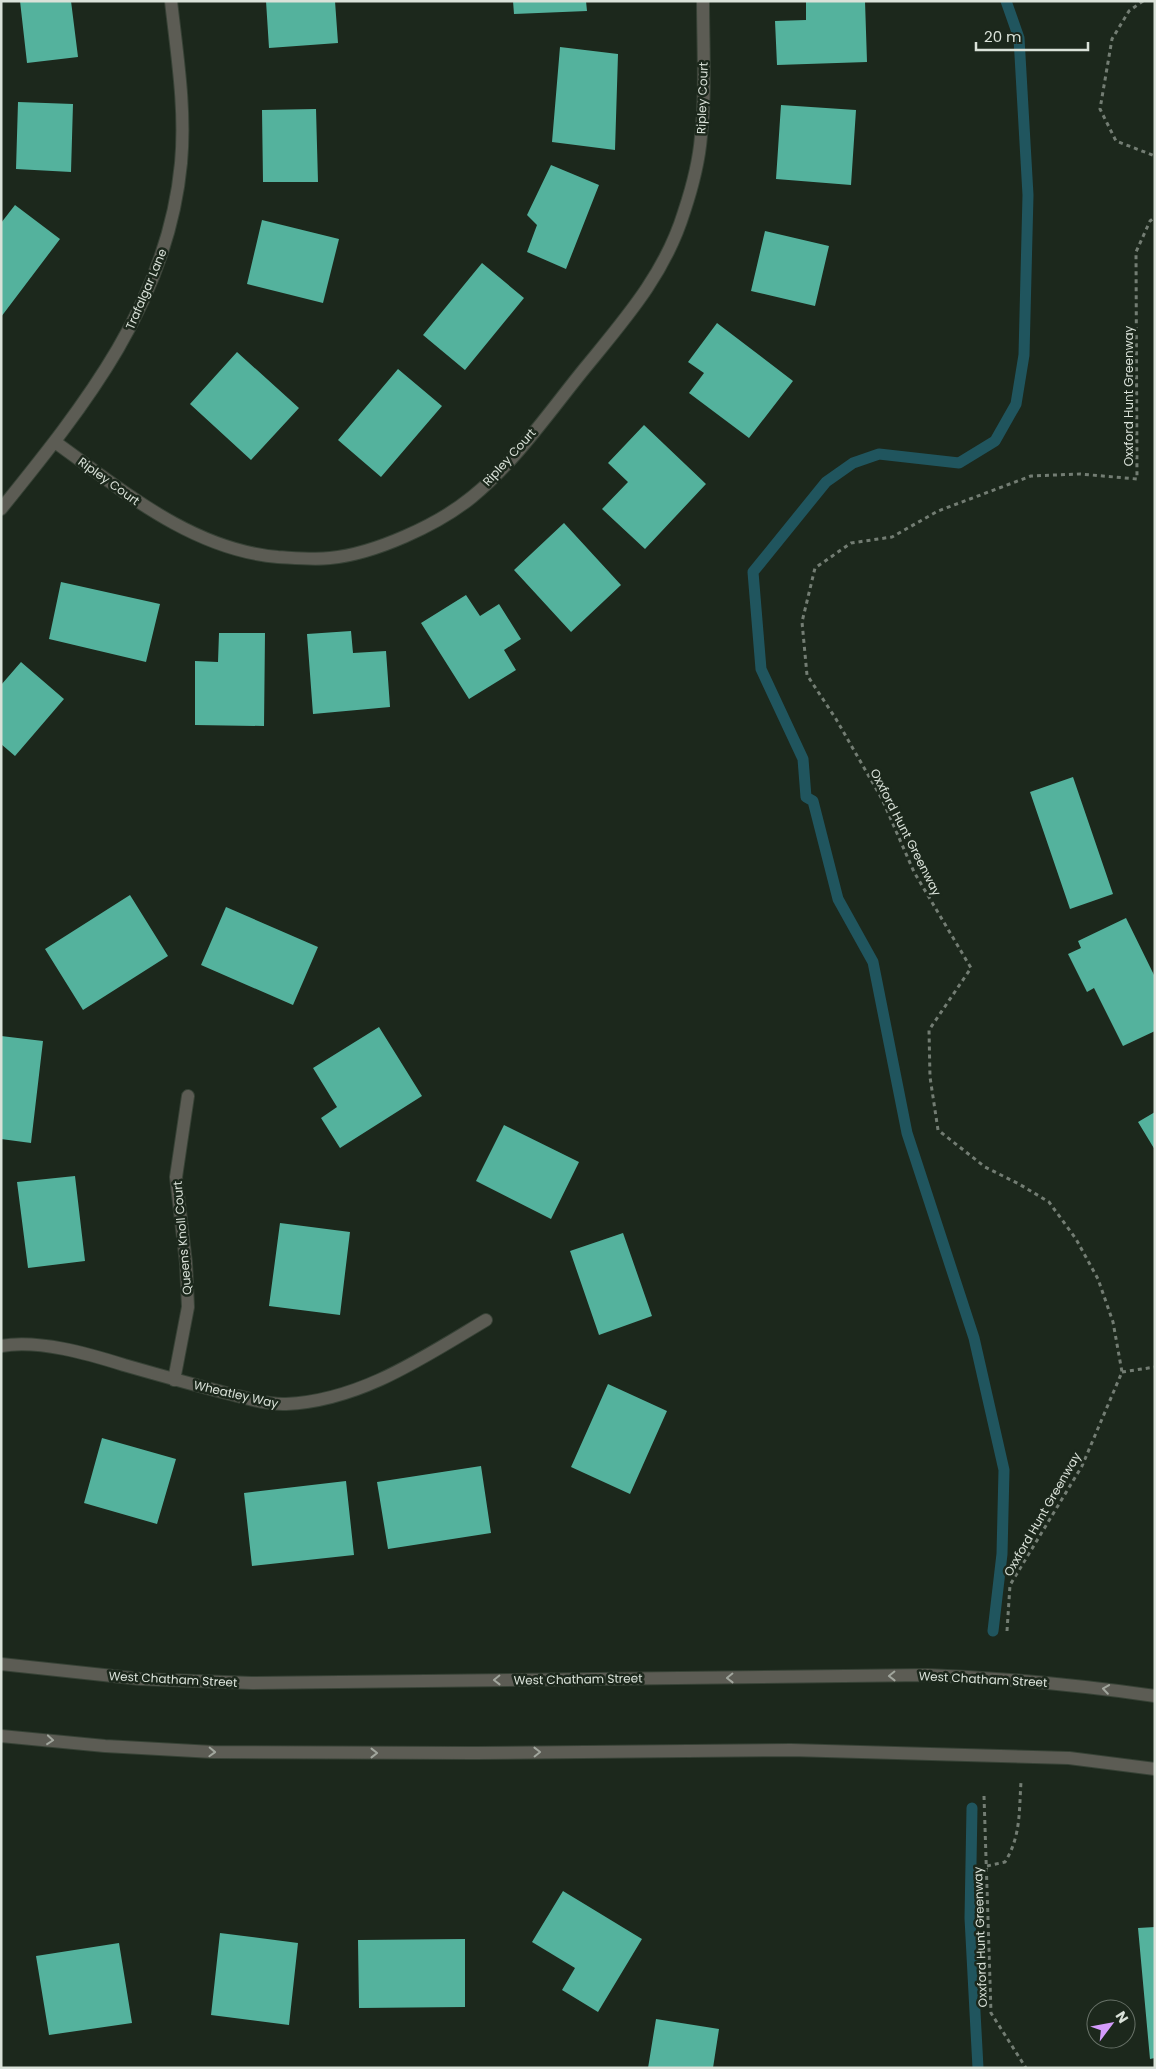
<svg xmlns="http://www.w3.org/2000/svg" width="1156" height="2069" font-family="Poppins,sans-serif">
<rect width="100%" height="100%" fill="#1c281c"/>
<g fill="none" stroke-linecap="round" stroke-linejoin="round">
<path stroke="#20555e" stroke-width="11" d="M 993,1631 L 1002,1554 L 1004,1470 L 974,1338 L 907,1133 L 873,962 L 838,899 L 813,801 L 806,797 L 803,759 L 761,669 L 753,572 L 826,482 L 853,463 L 879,454 L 959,463 L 995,441 L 1016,404 L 1024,355 L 1028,195 L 1019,38 L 1006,1
M 972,1808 L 970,1918 L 978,2068"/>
</g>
<path fill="#54b29d" d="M 20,1 L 71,1 L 78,57 L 27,63 Z
M 266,1 L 335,1 L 338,43 L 269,48 Z
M 513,1 L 586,1 L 587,11 L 514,14 Z
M 806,1 L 865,1 L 867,62 L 777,65 L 775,21 L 806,20 Z
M 560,47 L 618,54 L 615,150 L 552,142 Z
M 18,102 L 73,104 L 71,172 L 16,169 Z
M 781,105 L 856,110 L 851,185 L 776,179 Z
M 316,109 L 318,182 L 263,182 L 262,110 Z
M 551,165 L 599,185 L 566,269 L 527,252 L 537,225 L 527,215 Z
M 15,205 L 60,239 L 1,317 L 1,223 Z
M 262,220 L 339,239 L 323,303 L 247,284 Z
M 765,231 L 829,246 L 815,306 L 751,291 Z
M 482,263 L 524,298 L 465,370 L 423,335 Z
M 717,323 L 793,381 L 749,438 L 689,393 L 704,373 L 688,362 Z
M 237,352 L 299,408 L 251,460 L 190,404 Z
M 398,369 L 442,406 L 381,477 L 338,440 Z
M 644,425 L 706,484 L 645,549 L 602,509 L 628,482 L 608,463 Z
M 564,523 L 621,585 L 571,632 L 514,570 Z
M 61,582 L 160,604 L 146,662 L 49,639 Z
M 466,595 L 480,616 L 499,604 L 521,639 L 504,650 L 516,670 L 469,699 L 421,623 Z
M 351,631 L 353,653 L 386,651 L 390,707 L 313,714 L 307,634 Z
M 219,633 L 265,633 L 264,726 L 195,725 L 195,661 L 218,662 Z
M 21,662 L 64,699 L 15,756 L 1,744 L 1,685 Z
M 1073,777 L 1113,894 L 1070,909 L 1030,792 Z
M 130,895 L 168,956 L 83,1010 L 45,949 Z
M 226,907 L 318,947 L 293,1005 L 201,965 Z
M 1126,918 L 1155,977 L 1155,1031 L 1123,1046 L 1094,988 L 1087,992 L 1068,954 L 1081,948 L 1078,941 Z
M 379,1027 L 422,1096 L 340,1148 L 321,1118 L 337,1107 L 313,1068 Z
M 1,1036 L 43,1041 L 31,1143 L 1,1139 Z
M 1155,1112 L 1155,1150 L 1138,1122 Z
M 504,1125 L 579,1162 L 551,1219 L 476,1181 Z
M 75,1176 L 85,1261 L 28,1268 L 17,1182 Z
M 280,1223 L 350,1232 L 340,1315 L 269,1306 Z
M 623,1233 L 652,1316 L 599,1335 L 570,1251 Z
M 608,1384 L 667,1411 L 630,1494 L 571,1467 Z
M 102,1438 L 176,1459 L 157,1524 L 84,1503 Z
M 481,1466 L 491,1533 L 388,1549 L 377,1482 Z
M 346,1481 L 354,1555 L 252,1566 L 244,1493 Z
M 563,1891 L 642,1939 L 598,2012 L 562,1990 L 575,1968 L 532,1942 Z
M 1155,1927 L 1155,2058 L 1150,2059 L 1138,1928 Z
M 220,1933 L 298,1943 L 289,2025 L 211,2015 Z
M 465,1939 L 465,2007 L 359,2008 L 358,1940 Z
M 119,1943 L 132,2023 L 49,2035 L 36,1956 Z
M 656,2019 L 719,2029 L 713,2068 L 648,2068 Z"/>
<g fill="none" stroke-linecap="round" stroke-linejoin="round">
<g stroke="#374236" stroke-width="14">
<path id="minor" d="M 55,442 C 122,490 192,550 278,557 C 295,558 314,560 330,558 C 374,554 438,525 472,497 C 515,462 550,411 585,368 C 625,319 665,274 684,212 C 692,188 699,162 701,136 C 706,92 703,46 703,1
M 1,509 C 85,405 168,302 181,163 C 186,109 177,55 171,1
M 1,1346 C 38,1339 89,1354 124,1365 C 159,1375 194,1385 230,1394 C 247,1398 268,1405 286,1404 C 360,1401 424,1357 486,1320
M 174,1380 L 188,1307 L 186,1263 L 176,1177 L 188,1096
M 1,1664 L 141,1679 L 252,1683 L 927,1675 C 1005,1678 1078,1685 1155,1696
M 1,1736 L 105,1746 L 213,1752 L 475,1753 L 791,1750 L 1069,1758 L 1155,1769"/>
</g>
<path stroke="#737d73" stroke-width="3" stroke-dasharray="4 4" stroke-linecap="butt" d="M 1143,1 L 1129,11 L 1112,39 L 1100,109 L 1116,141 L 1155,156
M 1122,1372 L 1155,1367
M 1007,1631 L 1010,1585 L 1082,1466 L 1122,1372 L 1113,1322 L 1098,1279 L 1076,1239 L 1049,1202 L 1019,1184 L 985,1167 L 938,1130 L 930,1077 L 929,1030 L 971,968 L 914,872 L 882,799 L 836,719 L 807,675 L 802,622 L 815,568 L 851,543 L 892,537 L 938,511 L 1031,476 L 1080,474 L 1137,479 L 1136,252 L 1150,221 L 1155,217
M 984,1796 L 991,2013 L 1026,2068
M 987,1866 L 1005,1862 C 1021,1836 1019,1811 1021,1782"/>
<use href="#minor" stroke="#5c5c54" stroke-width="12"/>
</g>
<defs><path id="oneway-chevron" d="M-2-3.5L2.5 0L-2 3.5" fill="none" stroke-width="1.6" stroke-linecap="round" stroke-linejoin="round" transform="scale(1.25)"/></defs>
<g stroke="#a1a69d">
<use href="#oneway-chevron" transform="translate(892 1676) rotate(179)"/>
<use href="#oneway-chevron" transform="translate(730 1678) rotate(179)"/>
<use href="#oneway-chevron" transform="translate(497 1680) rotate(179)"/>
<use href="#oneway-chevron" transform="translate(1106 1689) rotate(-172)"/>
<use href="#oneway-chevron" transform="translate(50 1740) rotate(5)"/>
<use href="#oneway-chevron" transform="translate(212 1752) rotate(2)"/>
<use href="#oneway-chevron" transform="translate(537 1752) rotate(-1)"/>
<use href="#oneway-chevron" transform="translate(374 1753)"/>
</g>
<g text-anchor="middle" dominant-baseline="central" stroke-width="5" stroke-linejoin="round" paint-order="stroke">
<g font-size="12" fill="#dae2d9" stroke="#1c281c">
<text transform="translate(702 98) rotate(-88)">Ripley Court</text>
<text transform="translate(146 289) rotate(-67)">Trafalgar Lane</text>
<text transform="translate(1128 396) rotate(-90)">Oxxford Hunt Greenway</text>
<text transform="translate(509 457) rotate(-48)">Ripley Court</text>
<text transform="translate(109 481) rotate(36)">Ripley Court</text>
<text transform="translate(906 832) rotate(63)">Oxxford Hunt Greenway</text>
<text transform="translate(182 1238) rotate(-95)">Queens Knoll Court</text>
<text transform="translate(236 1394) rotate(13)">Wheatley Way</text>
<text transform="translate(1042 1514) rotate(-60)">Oxxford Hunt Greenway</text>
<text transform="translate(173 1679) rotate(3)">West Chatham Street</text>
<text transform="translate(578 1679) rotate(-1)">West Chatham Street</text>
<text transform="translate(983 1679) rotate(3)">West Chatham Street</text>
<text transform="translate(980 1937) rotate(-92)">Oxxford Hunt Greenway</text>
</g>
</g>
<rect width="1156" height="2069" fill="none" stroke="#dae2d9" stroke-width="5"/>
<g transform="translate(1111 2024) rotate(58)"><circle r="24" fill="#1c281c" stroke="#687268"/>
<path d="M0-4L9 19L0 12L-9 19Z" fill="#d49cfc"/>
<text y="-8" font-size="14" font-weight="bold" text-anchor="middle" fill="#dae2d9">N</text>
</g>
<path d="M976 42v8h112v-8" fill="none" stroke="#dae2d9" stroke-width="2.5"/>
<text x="984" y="42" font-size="15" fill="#dae2d9" stroke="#1c281c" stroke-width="4" paint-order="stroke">20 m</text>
</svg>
